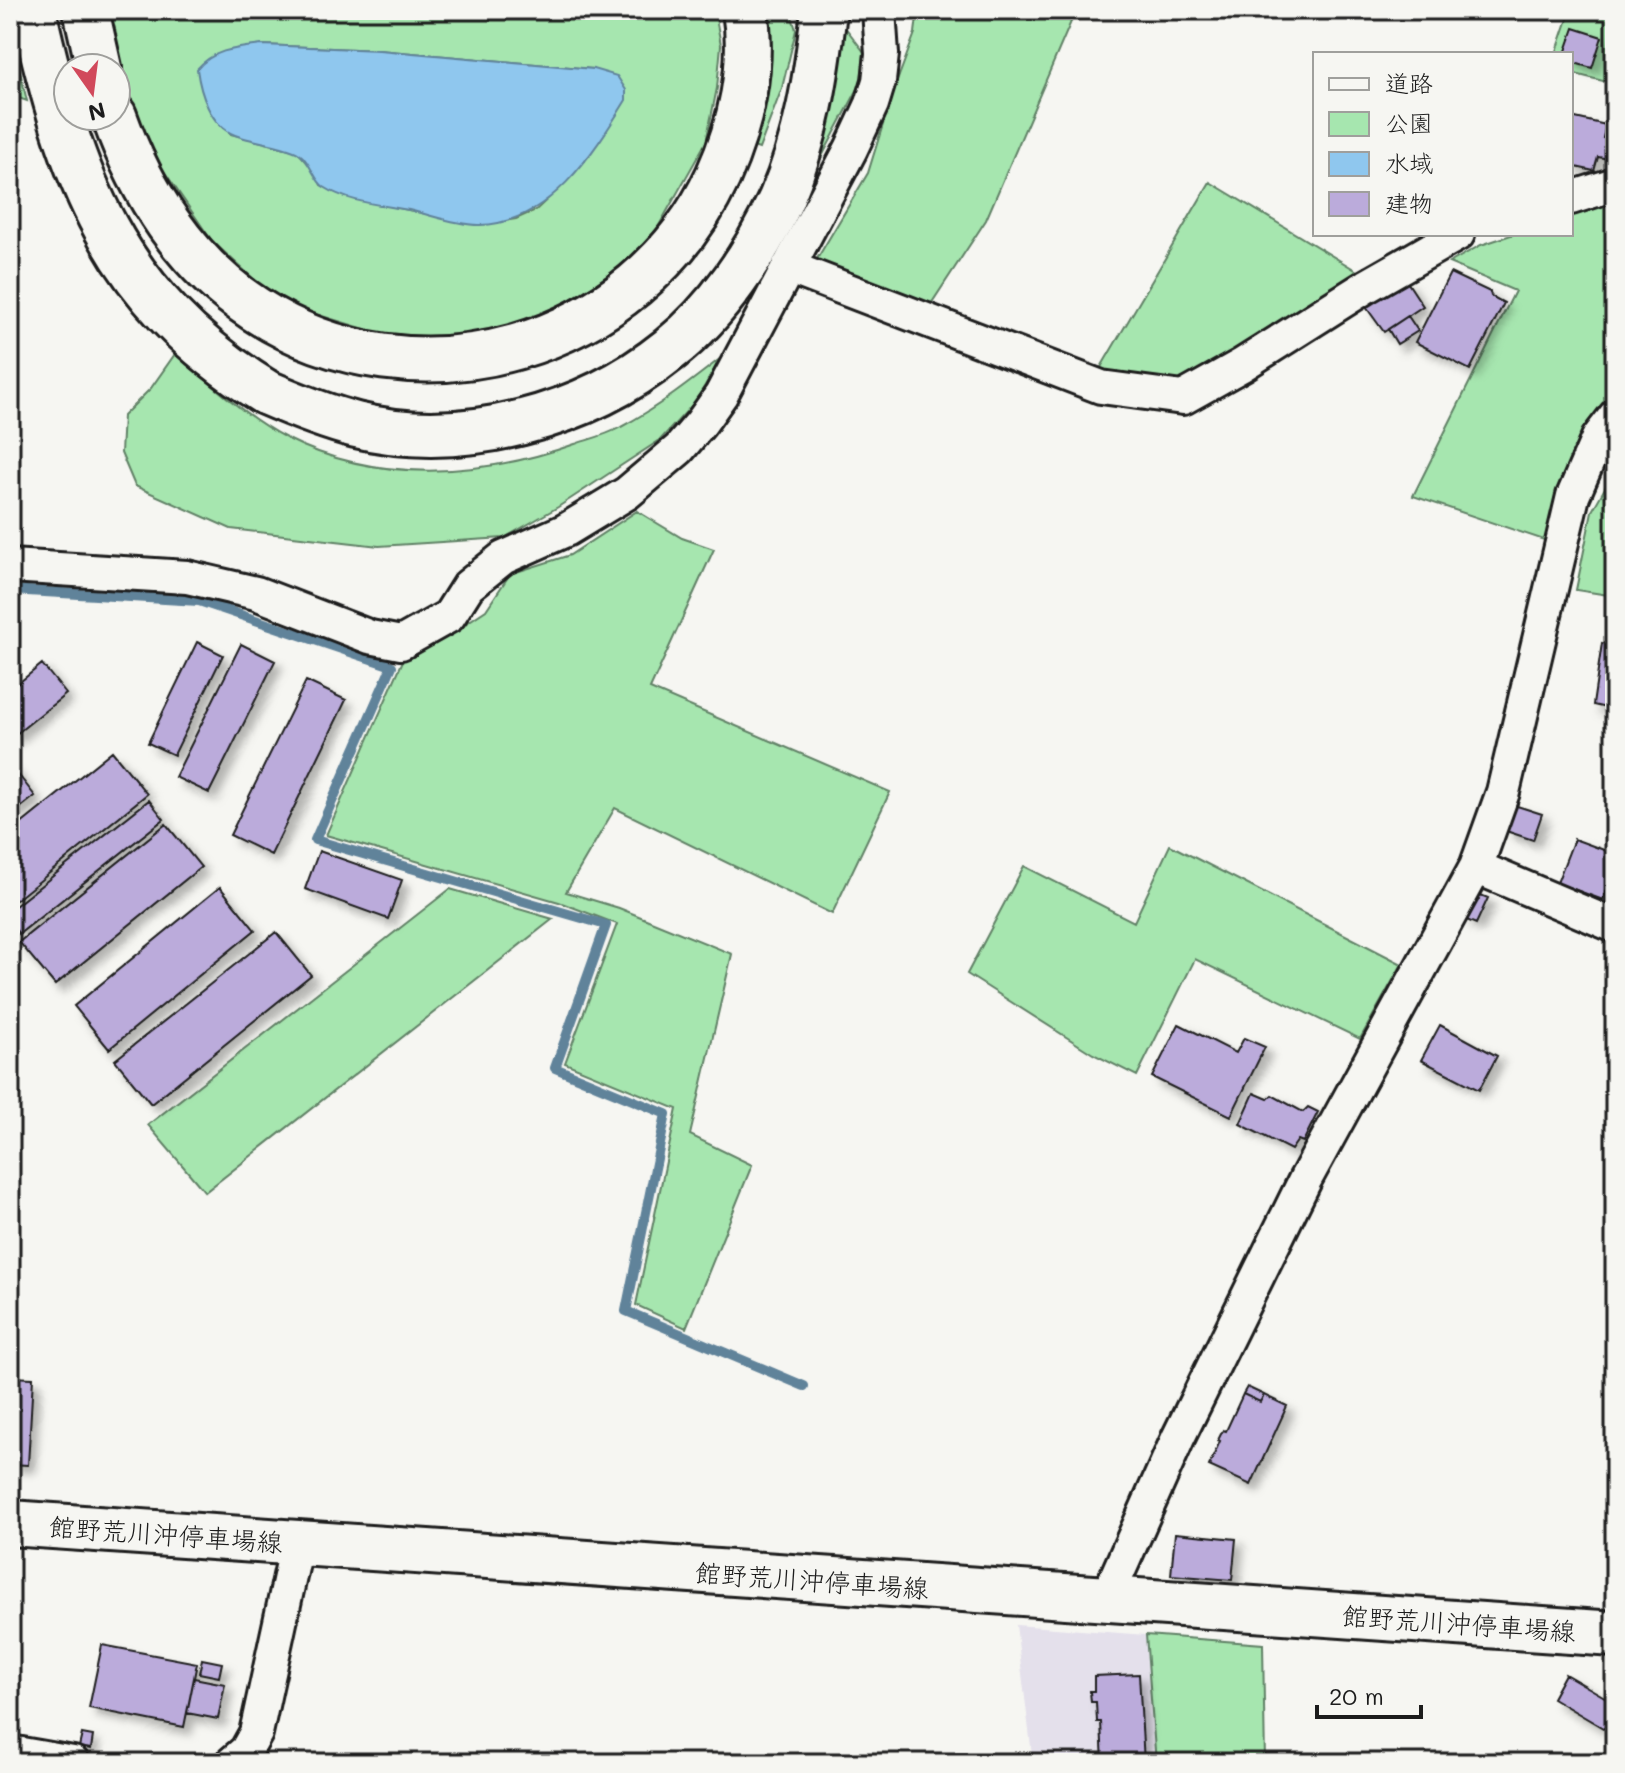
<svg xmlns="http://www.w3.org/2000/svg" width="1625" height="1773" font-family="Mali,'Klee One',sans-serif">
<defs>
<filter id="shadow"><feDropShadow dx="7" dy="7" stdDeviation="4" flood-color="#0004"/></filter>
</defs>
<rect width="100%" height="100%" fill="#f6f6f2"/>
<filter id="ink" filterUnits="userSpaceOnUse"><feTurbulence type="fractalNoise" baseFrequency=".0125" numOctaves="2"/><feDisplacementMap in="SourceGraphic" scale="16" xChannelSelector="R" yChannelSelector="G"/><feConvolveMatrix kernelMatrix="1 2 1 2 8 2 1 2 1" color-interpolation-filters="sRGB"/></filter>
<g filter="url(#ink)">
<path fill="#e4e0eb" d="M 1016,1625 L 1146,1635 L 1156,1763 L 1033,1763 Z"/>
<path fill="#a6e6af" stroke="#618166" stroke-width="2" fill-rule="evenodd" d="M 116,10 L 693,10 L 715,13 L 721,45 L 717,88 L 706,142 L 657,229 L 625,266 L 533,322 L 434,343 L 375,332 L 305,311 L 266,290 L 212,241 L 153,155 L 132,104 L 120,61 L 111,12 ZM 262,45 L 379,50 L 593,69 L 617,114 L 572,176 L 536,210 L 516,219 L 477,225 L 344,196 L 321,185 L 314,170 L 297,151 L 231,134 L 213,115 Z
M 760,10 L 790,10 L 796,30 L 782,88 L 759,149 L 747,145 Z
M 918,10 L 1074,10 L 1073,17 L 986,220 L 931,304 L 814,264 L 868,173 L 893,92 L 915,33 Z
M 1571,10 L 1615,10 L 1615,84 L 1571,73 L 1571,54 L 1556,54 Z
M 845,27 L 864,52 L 861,83 L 810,179 L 838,72 Z
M 14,47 L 27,101 L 10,95 L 10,50 Z
M 1210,182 L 1362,274 L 1179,387 L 1097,374 Z
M 1615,200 L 1615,391 L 1585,434 L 1550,542 L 1413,496 L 1515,291 L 1449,263 L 1481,245 L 1514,234 L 1571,234 L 1571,215 Z
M 175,354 C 210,382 245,417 286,438 C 376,484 482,477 575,444 C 590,439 607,435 621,427 C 657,408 689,383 721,358 L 696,401 L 660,440 L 558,507 L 504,538 L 379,546 L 231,529 L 135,486 L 121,453 L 123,416 L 151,388 Z
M 1615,470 L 1615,596 L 1576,590 L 1592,511 Z
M 637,511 L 682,538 L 714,549 L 650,689 L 890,792 L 832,914 L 615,808 L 566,892 L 619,908 L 732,954 L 690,1135 L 752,1165 L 686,1328 L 636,1305 L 677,1109 L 565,1063 L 617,924 L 559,902 L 326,835 L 405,656 L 442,639 L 486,610 L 510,574 L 570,555 Z
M 1170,845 L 1402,964 L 1360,1039 L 1195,959 L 1137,1076 L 1093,1054 L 967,974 L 1024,866 L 1134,922 Z
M 450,889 L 553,919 L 205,1192 L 148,1125 Z
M 1146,1635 L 1263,1644 L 1265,1763 L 1156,1763 Z"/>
<path fill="#8fc7ee" stroke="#61839a" stroke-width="2" d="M 262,45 L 379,50 L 593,69 L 617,76 L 626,90 L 626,100 C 593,154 549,224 479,225 C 458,225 433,216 413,211 C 384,205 349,203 324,187 C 313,180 310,157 294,151 C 275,143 254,142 235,135 C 210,126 200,92 197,69 C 214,49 236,48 262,45 Z"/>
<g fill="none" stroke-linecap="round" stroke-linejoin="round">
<path stroke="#61839a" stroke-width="10" d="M 10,590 L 199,601 L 392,666 L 315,840 L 606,925 L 555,1068 L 666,1114 L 626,1311 L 804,1386"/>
</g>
<path fill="#bbabdb" stroke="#1c1c1c" stroke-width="2" filter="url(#shadow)" d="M 1574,28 L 1602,37 L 1592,68 L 1571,62 L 1571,54 L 1565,54 Z
M 1571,117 L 1606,125 L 1603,138 L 1615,141 L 1614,160 L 1598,157 L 1594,171 L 1571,166 Z
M 1450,273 L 1490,292 L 1491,296 L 1504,303 L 1470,370 L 1415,342 Z
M 1406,280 L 1423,306 L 1384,332 L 1366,307 Z
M 1408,316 L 1418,331 L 1397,344 L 1388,329 Z
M 197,642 L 223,655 L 174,755 L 148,743 Z
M 1602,643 L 1615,645 L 1615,710 L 1593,705 Z
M 241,644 L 275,661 L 209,793 L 175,777 Z
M 42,664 L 66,694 L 10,739 L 10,690 Z
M 306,681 L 346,700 L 271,855 L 230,835 Z
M 112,751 L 147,794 L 10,905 L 10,833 Z
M 10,764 L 35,796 L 10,816 Z
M 149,800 L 164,819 L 19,934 L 10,922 L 10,910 Z
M 1514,805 L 1542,814 L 1533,840 L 1506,831 Z
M 166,824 L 201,867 L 55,985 L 19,942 Z
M 1574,839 L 1615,854 L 1615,868 L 1603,900 L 1557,883 Z
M 319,851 L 402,880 L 388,919 L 305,889 Z
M 220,887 L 255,930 L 109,1049 L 74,1006 Z
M 1476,893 L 1488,898 L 1476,924 L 1464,919 Z
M 276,932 L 311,975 L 151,1104 L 115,1060 Z
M 1179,1024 L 1236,1053 L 1244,1038 L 1265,1047 L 1231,1116 L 1152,1077 Z
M 1440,1025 L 1497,1056 L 1479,1090 L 1421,1060 Z
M 1254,1093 L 1268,1099 L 1272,1095 L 1303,1112 L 1308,1107 L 1318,1112 L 1303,1142 L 1298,1140 L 1291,1150 L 1240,1124 Z
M 10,1377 L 33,1378 L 28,1465 L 10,1464 Z
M 1247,1387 L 1264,1395 L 1260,1402 L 1243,1394 Z
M 1243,1394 L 1260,1402 L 1264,1395 L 1287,1406 L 1251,1485 L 1209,1466 L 1220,1441 L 1218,1440 L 1223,1430 L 1226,1431 Z
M 1175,1533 L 1236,1539 L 1232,1580 L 1171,1575 Z
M 102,1645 L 197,1663 L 184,1727 L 89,1708 Z
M 202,1659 L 222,1663 L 219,1677 L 199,1673 Z
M 1139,1674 L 1144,1763 L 1103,1763 L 1101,1722 L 1097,1722 L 1096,1702 L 1091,1702 L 1090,1691 L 1094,1691 L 1094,1676 Z
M 1565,1674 L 1615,1703 L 1615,1735 L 1552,1698 Z
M 194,1678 L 225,1684 L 218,1719 L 187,1713 Z
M 82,1734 L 93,1736 L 91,1749 L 79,1747 Z"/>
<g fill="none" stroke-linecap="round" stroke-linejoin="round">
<g stroke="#1c1c1c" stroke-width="38">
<path id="minor" d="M 1571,198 L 1615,184
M 788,267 L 1101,387 L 1183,398 L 1242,365 L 1367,286 L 1458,234
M 10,566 L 187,577 L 256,593 L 370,637 L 401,643 L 449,616 L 468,586 L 503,558 L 566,530 L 627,493 L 679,449 L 701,423 L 721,395 L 851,149 L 872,104 L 879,81 L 882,54 L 879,10
M 1476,867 L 1615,926
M 1106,1600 L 1178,1438 L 1306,1178 L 1476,867 L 1503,792 L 1573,496 L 1598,438 L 1615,416
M 10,1752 L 73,1763
M 232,1763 L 246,1751 L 256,1733 L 297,1544"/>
</g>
<g stroke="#1c1c1c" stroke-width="50">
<path id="secondary" d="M 10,1523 L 1615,1634"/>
</g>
<g stroke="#1c1c1c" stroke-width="50">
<path id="motorway" d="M 86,10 L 99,68
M 114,116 C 141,192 186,264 255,309 C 415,413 638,350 718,176 C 741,125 754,65 745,10
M 265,392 C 295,405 324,417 356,425 C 463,451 586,417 670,349 C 718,311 756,254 781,199 C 807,139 817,74 824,10"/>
</g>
<use href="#minor" stroke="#f6f6f2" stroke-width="32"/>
<use href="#secondary" stroke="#f6f6f2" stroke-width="44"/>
<use href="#motorway" stroke="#f6f6f2" stroke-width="44"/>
<g stroke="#1c1c1c" stroke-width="50" stroke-linecap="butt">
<path id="motorway-bridge" d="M 33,10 C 71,178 112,296 265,392"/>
</g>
<use href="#motorway-bridge" stroke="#f6f6f2" stroke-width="44"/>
</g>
</g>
<g text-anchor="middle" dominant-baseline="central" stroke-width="7" stroke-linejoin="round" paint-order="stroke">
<g font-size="26" fill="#1c1c1c" stroke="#f6f6f2">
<text transform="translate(166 1534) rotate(4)">館野荒川沖停車場線</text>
<text transform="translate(812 1580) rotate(4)">館野荒川沖停車場線</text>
<text transform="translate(1459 1623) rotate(4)">館野荒川沖停車場線</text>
</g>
</g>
<rect width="1625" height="1773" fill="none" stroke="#f6f6f2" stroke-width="40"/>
<rect x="20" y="20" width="1585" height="1733" fill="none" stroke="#1c1c1c" stroke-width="3" filter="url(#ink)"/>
<rect x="1313" y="52" width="260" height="184" fill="#f6f6f2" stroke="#9f9f9c" stroke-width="2"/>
<rect x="1329" y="78" width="40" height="12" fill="#f6f6f2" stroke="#9f9f9c" stroke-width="2"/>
<text x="1385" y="92" font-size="24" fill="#1c1c1c">道路</text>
<rect x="1329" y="112" width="40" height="24" fill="#a6e6af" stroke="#9f9f9c" stroke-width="2"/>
<text x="1385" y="132" font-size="24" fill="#1c1c1c">公園</text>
<rect x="1329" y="152" width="40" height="24" fill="#8fc7ee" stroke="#9f9f9c" stroke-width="2"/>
<text x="1385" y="172" font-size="24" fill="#1c1c1c">水域</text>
<rect x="1329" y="192" width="40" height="24" fill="#bbabdb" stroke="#9f9f9c" stroke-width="2"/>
<text x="1385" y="212" font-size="24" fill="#1c1c1c">建物</text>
<g transform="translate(92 92) rotate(166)"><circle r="38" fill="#f6f6f2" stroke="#9f9f9c" stroke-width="2"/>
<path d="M0-6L14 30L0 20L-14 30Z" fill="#d1495b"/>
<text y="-12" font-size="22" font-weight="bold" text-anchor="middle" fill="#1c1c1c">N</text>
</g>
<path d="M1317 1705v12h104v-12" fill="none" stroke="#1c1c1c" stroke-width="4"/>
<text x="1329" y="1705" font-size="24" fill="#1c1c1c" stroke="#f6f6f2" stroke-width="6" paint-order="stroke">20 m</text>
</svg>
